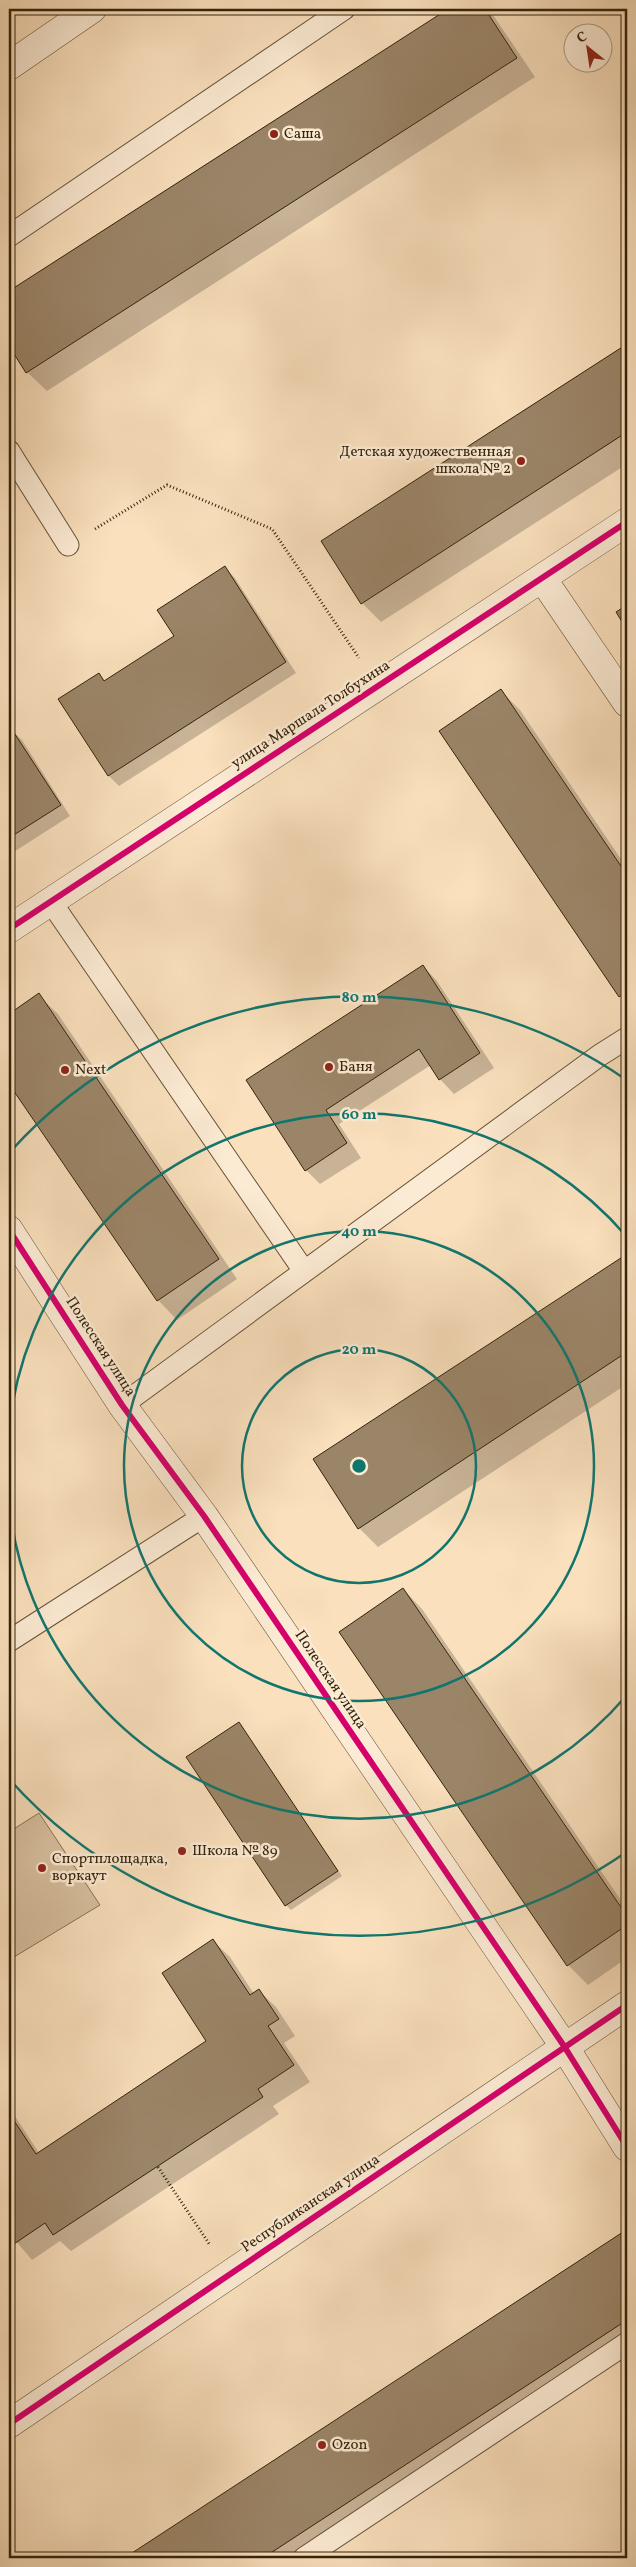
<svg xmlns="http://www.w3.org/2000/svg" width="636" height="2567" font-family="Vollkorn,serif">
<rect width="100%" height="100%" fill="#fae0bd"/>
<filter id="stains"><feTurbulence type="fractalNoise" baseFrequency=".004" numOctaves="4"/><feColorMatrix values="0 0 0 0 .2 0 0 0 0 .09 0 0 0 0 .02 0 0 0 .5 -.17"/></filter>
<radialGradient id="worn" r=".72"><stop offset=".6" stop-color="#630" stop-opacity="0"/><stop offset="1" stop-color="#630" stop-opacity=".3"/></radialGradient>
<path fill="#d8c09f" stroke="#867255" d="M 39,1813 L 100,1905 L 9,1960 L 9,1832 Z"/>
<path fill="#0003" d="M 450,9 L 489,9 L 535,77 L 47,391 L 27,372 L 9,343 L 9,293 Z
M 627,346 L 627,464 L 381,622 L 362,603 L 322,542 Z
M 225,568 L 235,578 L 296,673 L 119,786 L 109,776 L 99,674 L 105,681 L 176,636 Z
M 501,691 L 520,710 L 627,868 L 627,1003 L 620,996 Z
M 11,730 L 22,740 L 70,816 L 9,855 L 9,731 Z
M 423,966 L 437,981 L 494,1068 L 454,1094 L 440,1079 L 431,1065 L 339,1124 L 361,1158 L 320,1184 L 306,1170 L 248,1080 Z
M 38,995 L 58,1014 L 237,1279 L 177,1320 L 158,1300 L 9,1081 L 9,1015 Z
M 627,1255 L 627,1384 L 378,1547 L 359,1528 L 314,1459 Z
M 403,1589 L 422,1609 L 627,1909 L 627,1958 L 588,1985 L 568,1965 L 340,1632 Z
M 239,1723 L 342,1876 L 291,1910 L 286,1905 Z
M 213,1941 L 230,1957 L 254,1994 L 259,1991 L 276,2007 L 295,2036 L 284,2043 L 310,2082 L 273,2106 L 279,2114 L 71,2251 L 60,2241 L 32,2260 L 9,2233 L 9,2107 L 39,2153 L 208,2042 Z
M 623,2233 L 627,2238 L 627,2352 L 311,2558 L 137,2558 L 134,2554 Z"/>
<path fill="#9b8568" stroke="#34230b" d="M 448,9 L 485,9 L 517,58 L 26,373 L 9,346 L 9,291 Z
M 627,344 L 627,432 L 361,604 L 321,541 Z
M 225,566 L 286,662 L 108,776 L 58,699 L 99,673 L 104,681 L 174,636 L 157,610 Z
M 627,605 L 627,630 L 616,612 Z
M 501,689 L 627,875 L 627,991 L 619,997 L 439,731 Z
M 11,728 L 61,805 L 9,838 L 9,730 Z
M 423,965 L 480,1053 L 439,1080 L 419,1049 L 326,1110 L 347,1143 L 305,1171 L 246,1080 Z
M 39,993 L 219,1259 L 157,1301 L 9,1084 L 9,1014 Z
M 627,1254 L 627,1352 L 358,1529 L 313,1459 Z
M 403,1588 L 627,1916 L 627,1925 L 567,1966 L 339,1632 Z
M 239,1722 L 338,1871 L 285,1906 L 186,1757 Z
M 213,1939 L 250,1995 L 259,1989 L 279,2019 L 268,2026 L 294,2065 L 258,2089 L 263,2097 L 53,2235 L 45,2223 L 14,2244 L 9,2236 L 9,2113 L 36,2154 L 206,2041 L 162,1973 Z
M 623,2232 L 627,2238 L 627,2320 L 263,2558 L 135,2558 L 132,2553 Z"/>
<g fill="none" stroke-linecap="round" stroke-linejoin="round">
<g stroke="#665238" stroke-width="23">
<path id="service" d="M 9,236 L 344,9
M 9,451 L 68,545
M 51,902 L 304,1271
M 122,1405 L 600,1055 L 627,1038
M 9,1641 L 204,1516
M 304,2558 L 627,2343"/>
</g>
<g stroke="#665238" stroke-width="29">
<path id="minor" d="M 9,66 L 92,9
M 542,578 L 627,703
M 9,929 L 627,522
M 9,1230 L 122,1405 L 204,1516 L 564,2046 L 627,2147
M 9,2424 L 627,2005"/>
</g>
<path stroke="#34230b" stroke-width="3" stroke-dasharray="1 2.5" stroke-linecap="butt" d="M 95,529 L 167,485 L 272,529 L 359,658
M 158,2167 L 210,2245"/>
<use href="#service" stroke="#fcebd4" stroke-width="21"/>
<use href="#minor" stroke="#fcebd4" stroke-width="28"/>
<g stroke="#fcebd4" stroke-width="9">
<path id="cycleway" d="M 9,929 L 627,522
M 9,1230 L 122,1405 L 204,1516 L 564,2046 L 627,2147
M 9,2424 L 627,2005"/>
</g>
<use href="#cycleway" stroke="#d6006c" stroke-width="6"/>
</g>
<g fill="none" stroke="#0f766e" stroke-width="2.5">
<circle cx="359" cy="1466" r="117"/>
<circle cx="359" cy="1466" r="235"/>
<path d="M627 1695A352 352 0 0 1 9 1503M9 1429A352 352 0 0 1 627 1237"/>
<path d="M625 1853A469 469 0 0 1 10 1780M10 1152A469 469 0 0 1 625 1079"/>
</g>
<g fill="#8f2418" stroke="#fcebd4" stroke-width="2">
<circle cx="274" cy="134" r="5"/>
<circle cx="521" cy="461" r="5"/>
<circle cx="329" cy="1067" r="5"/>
<circle cx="65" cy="1070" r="5"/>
<circle cx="182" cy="1851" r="5"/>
<circle cx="42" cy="1868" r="5"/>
<circle cx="322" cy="2445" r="5"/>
</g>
<g text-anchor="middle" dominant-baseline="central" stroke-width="5" stroke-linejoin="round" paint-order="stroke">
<g font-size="15" fill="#34230b" stroke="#fcebd4" text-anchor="start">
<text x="284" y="134">Саша</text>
<text x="511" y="452" text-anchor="end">Детская художественная<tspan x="511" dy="17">школа № 2</tspan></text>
<text x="339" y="1067">Баня</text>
<text x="75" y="1070">Next</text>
<text x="192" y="1851">Школа № 89</text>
<text x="52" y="1859">Спортплощадка,<tspan x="52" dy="17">воркаут</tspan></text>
<text x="332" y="2445">Ozon</text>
</g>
<g font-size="15" fill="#34230b" stroke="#fcebd4">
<text transform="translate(311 715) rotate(-33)">улица Маршала Толбухина</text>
<text transform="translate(100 1347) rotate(57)">Полесская улица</text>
<text transform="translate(330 1680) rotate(56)">Полесская улица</text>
<text transform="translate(311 2204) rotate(-34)">Республиканская улица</text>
</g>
</g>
<circle cx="359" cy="1466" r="8" fill="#0f766e" stroke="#fcebd4" stroke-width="2.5"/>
<g font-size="15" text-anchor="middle" font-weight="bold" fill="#0f766e" stroke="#fcebd4" stroke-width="5" stroke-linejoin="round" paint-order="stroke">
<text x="359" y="1002">80 m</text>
<text x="359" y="1119">60 m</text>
<text x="359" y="1236">40 m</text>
<text x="359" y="1354">20 m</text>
</g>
<rect width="636" height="2567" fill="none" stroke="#fae0bd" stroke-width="30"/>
<rect x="10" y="10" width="616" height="2547" fill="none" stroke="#34230b" stroke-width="2.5"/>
<rect x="15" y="15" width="606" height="2537" fill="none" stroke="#34230b"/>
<g transform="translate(588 48) rotate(330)"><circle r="24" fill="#fcebd4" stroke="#ac9b84"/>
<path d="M0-4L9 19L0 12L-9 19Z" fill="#8f2418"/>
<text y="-8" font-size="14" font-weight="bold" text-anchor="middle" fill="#34230b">С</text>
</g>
<rect width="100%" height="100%" filter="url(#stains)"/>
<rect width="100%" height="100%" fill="url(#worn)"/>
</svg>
